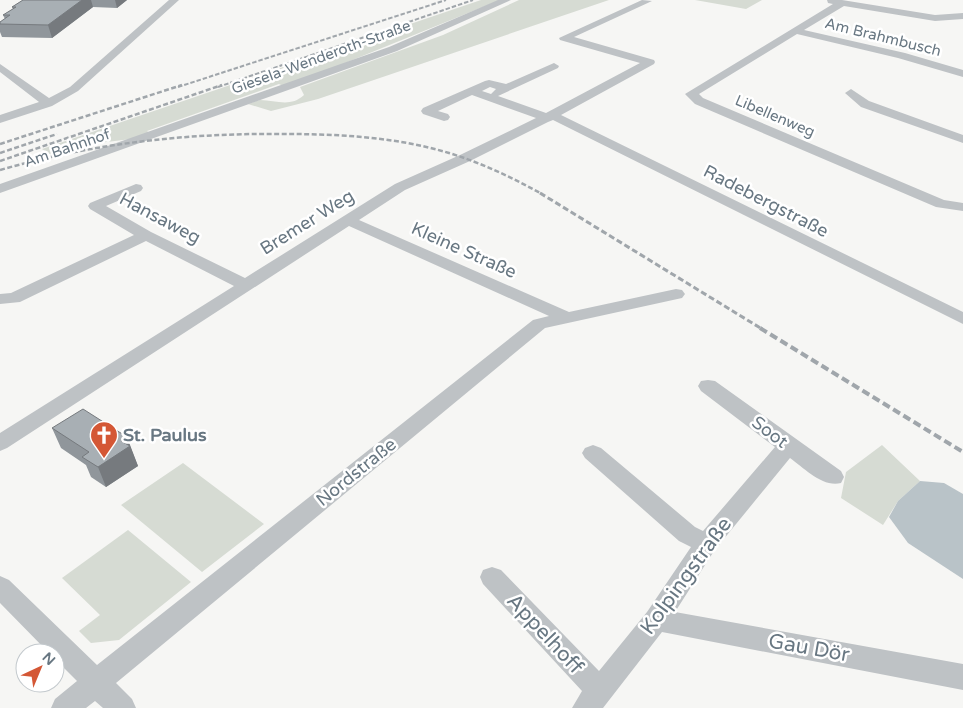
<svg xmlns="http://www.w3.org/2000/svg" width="963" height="708" font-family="'Varela Round',sans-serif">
<rect width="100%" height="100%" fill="#f6f6f4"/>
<path fill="#d6dbd3" d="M 481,0 L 500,0 L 328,70 L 283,86 L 279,84 L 147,131 L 151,134 L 148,137 L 90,144 L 49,154 L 42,149 Z
M 519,0 L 609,0 L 318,99 L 271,111 L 248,104 C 251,103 256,101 260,100 C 276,100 290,108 304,95 L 300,87 L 443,35 Z
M 695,0 L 762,0 L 746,9 Z
M 882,445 L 920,481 L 898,501 L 883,525 L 841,498 L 846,472 Z
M 183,463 L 264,524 L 202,572 L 121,505 Z
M 128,530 L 191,582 L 119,640 L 91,643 L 79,631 L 100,615 L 62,578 Z"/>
<path fill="#b9c3c8" d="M 920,481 L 944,483 L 963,494 L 963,579 L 908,543 L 889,517 L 898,501 Z"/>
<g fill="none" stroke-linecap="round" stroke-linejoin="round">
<path fill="#bec2c5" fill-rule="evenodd" d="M 169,0 L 179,0 L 78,91 L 52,106 L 0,123 L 0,115 L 39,102 L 0,72 L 0,64 L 49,98 L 70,87 Z
M 498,0 L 511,0 L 397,51 L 0,193 L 0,184 L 389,47 Z
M 642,0 L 652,1 L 574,37 L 654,60 L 655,62 L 654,64 L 561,115 L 963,312 L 963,324 L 553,120 L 548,122 L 470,161 L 405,190 L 359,220 L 569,312 L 676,289 L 682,290 L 685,294 L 682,298 L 545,328 L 116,683 L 132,699 L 136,708 L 103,708 L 95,701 L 86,708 L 51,708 L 55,699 L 77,681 L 55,659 L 55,653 L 49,653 L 0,603 L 0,576 L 9,580 L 97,665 L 533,320 L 549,316 L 349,226 L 7,448 L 0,451 L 0,433 L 234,286 L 146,241 L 20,302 L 0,304 L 0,294 L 11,293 L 134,235 L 90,209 L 88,206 L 90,203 L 136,184 L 141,185 L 143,188 L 141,191 L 106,206 L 151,232 L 245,278 L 395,184 L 460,155 L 536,118 L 472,95 L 438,111 L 448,114 L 450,117 L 448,120 L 444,121 L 423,114 L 421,111 L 423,108 L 485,81 L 489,80 L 506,84 L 554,63 L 559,66 L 558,68 L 498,96 L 546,113 L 640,63 L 560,40 L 559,38 ZM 490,87 L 496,89 L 491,94 L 482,91 Z
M 827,0 L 842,0 L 935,15 L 963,13 L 963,19 L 935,21 L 844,6 L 804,30 L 905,53 L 963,70 L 963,77 L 898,58 L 797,34 L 699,94 L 703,98 L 944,200 L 963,203 L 963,211 L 936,207 L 695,104 L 685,94 L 833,4 L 828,3 Z
M 851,89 L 869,101 L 963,135 L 963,143 L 861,107 L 845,93 Z
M 708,380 L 715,381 L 841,471 L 844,477 L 841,483 C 823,488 804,468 790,458 L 714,551 L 675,612 L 963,664 L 963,690 L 662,632 L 603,708 L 572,708 L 582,691 L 483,584 L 480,577 L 483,570 L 492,567 L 501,570 L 599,671 L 647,612 L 691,547 L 679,541 L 585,458 L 582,453 L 585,448 L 593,445 L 601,448 L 695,527 L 703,531 L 775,447 L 701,391 L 698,386 L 701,381 Z"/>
<path stroke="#a0a6ab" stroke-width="2" stroke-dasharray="4.5 2" stroke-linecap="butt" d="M 178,87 L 446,0
M 218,87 L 473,0"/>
<path stroke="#a0a6ab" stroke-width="2.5" stroke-dasharray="5 2.5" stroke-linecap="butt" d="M 0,144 L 182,85
M 0,153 L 57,134
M 0,161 L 222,85
M 0,170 C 95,143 186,133 284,134 C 339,134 396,137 449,153 C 482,163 513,178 542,194"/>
<path stroke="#a0a6ab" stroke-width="3" stroke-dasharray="6 3" stroke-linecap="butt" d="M 540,193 L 762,329"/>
<path stroke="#a0a6ab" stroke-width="4" stroke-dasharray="8 4" stroke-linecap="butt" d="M 760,328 L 963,452"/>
</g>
<path fill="#90969b" d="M 23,0 L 127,0 L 117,8 L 93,7 L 52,38 L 2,37 L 0,32 L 0,22 L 5,19 L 3,15 L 13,9 L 12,7 Z
M 52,428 L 130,446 L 138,466 L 106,487 L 91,477 L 86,465 L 61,448 Z"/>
<path fill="#767a7e" d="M 82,0 L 91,0 L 93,7 L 52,38 L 48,25 Z
M 115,0 L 127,0 L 117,8 Z
M 127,437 L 138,466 L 106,487 L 98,467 L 121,441 Z"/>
<path fill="#a8afb4" stroke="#767a7e" d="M 23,0 L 82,0 L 48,25 L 0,24 L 0,22 L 10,15 L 3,15 L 16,7 L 12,7 Z
M 83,409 L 127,437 L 121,441 L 130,446 L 98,467 L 82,457 L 89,452 L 52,428 Z"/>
<defs>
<g id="church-pin" transform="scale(1.4375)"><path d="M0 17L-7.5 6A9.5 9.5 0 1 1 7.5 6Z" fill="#d45735" stroke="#fff"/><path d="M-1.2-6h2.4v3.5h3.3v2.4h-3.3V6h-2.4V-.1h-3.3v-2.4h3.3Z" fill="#fff"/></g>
</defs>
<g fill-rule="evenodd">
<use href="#church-pin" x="104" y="435"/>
</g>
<g text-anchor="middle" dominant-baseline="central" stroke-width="5" stroke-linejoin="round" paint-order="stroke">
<g font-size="15" fill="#687782" stroke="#fff">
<text transform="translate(883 37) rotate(14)">Am Brahmbusch</text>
<text transform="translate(321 57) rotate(-20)">Giesela-Wenderoth-Straße</text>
<text transform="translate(775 116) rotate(23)">Libellenweg</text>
<text transform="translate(67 148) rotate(-19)">Am Bahnhof</text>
</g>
<g font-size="18" fill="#687782" stroke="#fff">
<text transform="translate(766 201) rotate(27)">Radebergstraße</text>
<text transform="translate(160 218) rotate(28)">Hansaweg</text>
<text transform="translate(307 222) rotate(-32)">Bremer Weg</text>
<text transform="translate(464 250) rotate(24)">Kleine Straße</text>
<text transform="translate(770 432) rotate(37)">Soot</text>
<text transform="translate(356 472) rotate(-39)">Nordstraße</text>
</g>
<g font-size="18" font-weight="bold" fill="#687782" stroke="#fff" text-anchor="start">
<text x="123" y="435">St. Paulus</text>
</g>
<g font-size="21" fill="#687782" stroke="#fff">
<text transform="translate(686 576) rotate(-54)">Kolpingstraße</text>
<text transform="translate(545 634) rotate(47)">Appelhoff</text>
<text transform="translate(809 648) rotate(10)">Gau Dör</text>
</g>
</g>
<g transform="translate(40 668) rotate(44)"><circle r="24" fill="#ffffff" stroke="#c3c9cd"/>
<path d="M0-4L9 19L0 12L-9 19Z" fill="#d45735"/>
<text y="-8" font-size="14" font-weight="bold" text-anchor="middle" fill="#687782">N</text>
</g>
</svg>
